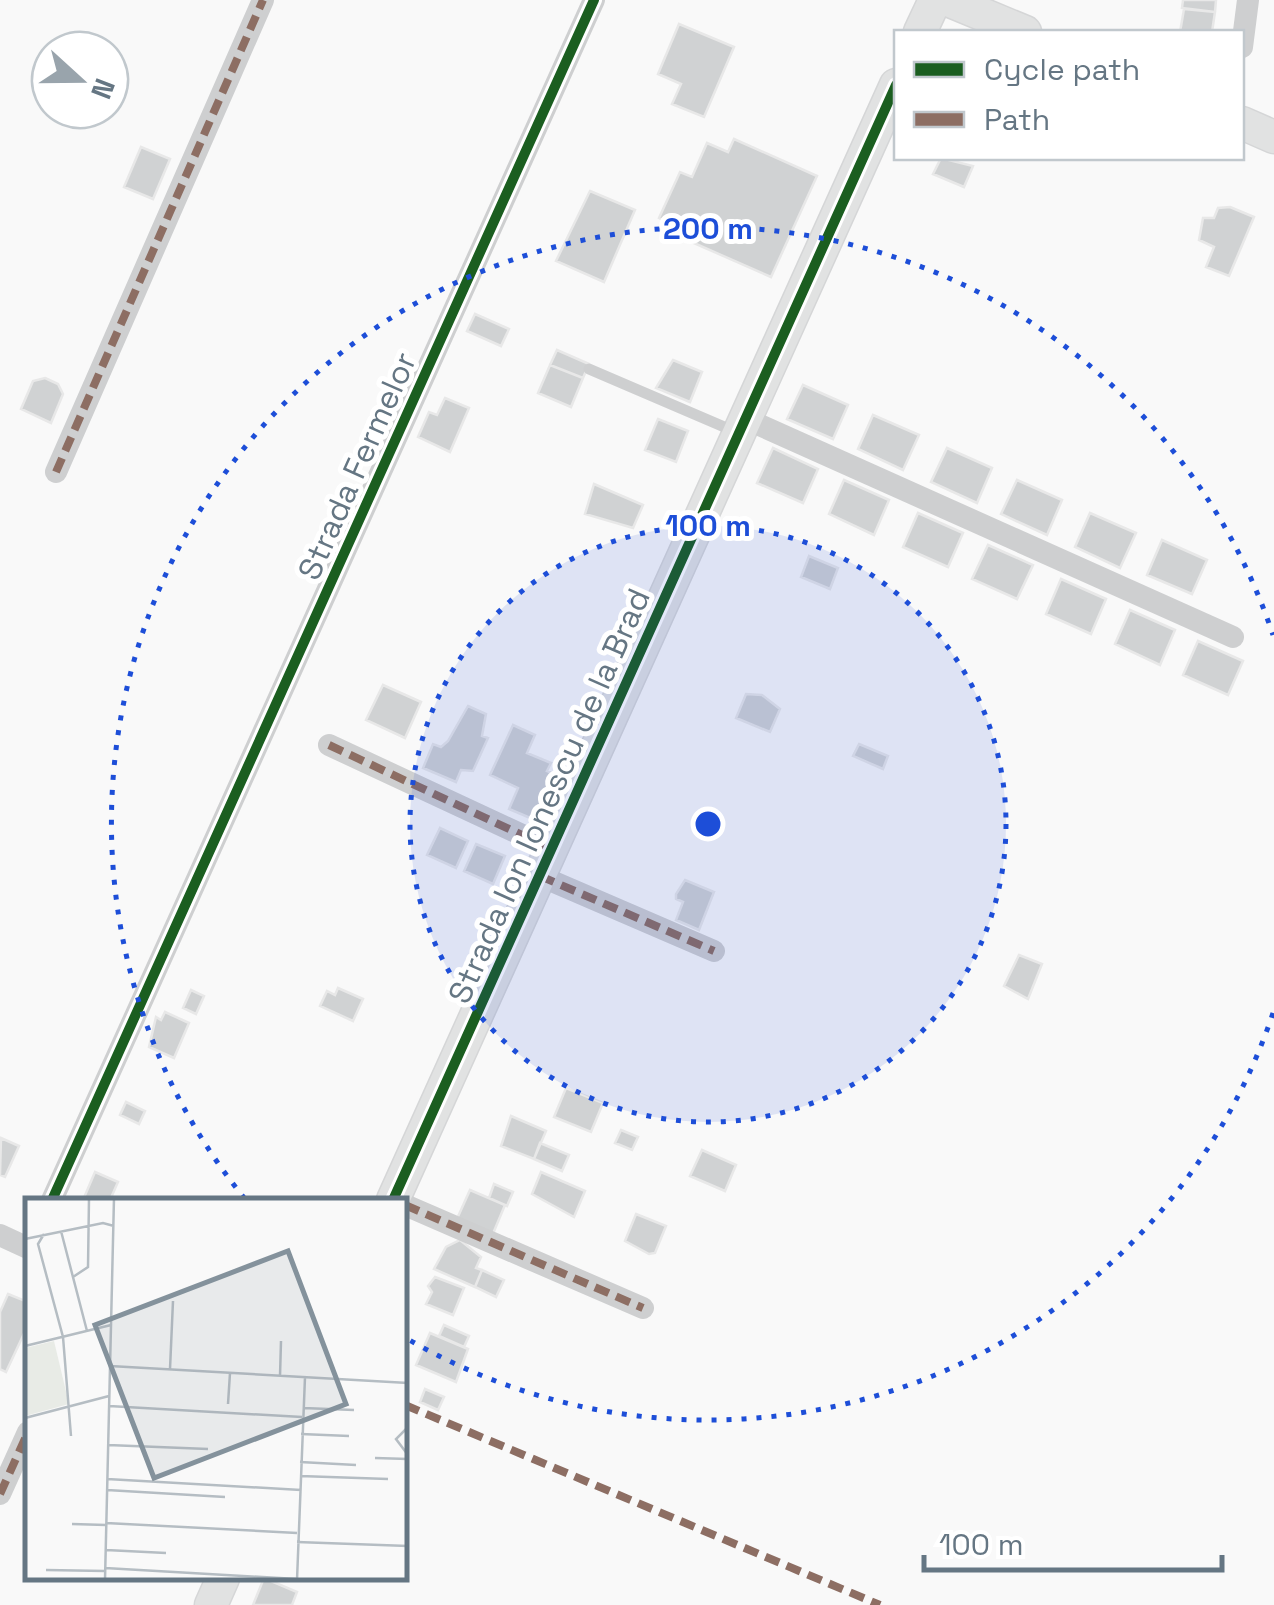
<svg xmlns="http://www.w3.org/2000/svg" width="1274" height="1605" font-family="'Space Grotesk',sans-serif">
<rect width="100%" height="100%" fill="#f9f9f9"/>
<path fill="#d0d2d3" stroke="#e8e8e8" stroke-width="2.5" d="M 1183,0 L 1216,0 L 1215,12 L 1182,8 Z
M 1184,9 L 1215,12 L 1212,32 L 1180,32 Z
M 679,24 L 734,47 L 704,117 L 672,104 L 681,84 L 658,74 Z
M 734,139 L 817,176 L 771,277 L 687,240 L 689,235 L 659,218 L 680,172 L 692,177 L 707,143 L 728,152 Z
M 141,147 L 170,159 L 153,199 L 124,187 Z
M 941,158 L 973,166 L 964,187 L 933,174 Z
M 590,191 L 635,210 L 604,282 L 556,261 Z
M 1230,207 L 1254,217 L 1229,276 L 1206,267 L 1214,247 L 1199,240 L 1203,218 L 1214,218 L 1218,208 Z
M 475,314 L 509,329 L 501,346 L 467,331 Z
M 557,350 L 589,364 L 583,378 L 550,365 Z
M 673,360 L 702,372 L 690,402 L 656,388 Z
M 550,365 L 583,378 L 571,407 L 538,393 Z
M 45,378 L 58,384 L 63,394 L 51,423 L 21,409 L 33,381 Z
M 803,385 L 848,405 L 833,439 L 787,419 Z
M 445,398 L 469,408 L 450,452 L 418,437 L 429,412 L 437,415 Z
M 873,415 L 919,435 L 903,470 L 858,449 Z
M 658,419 L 688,431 L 676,462 L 645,450 Z
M 773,448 L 818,469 L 803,503 L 757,483 Z
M 947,448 L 992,468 L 977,503 L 931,482 Z
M 844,480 L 889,500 L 874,535 L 829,514 Z
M 1017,480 L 1062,500 L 1047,535 L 1001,514 Z
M 594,484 L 643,505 L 633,528 L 585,514 Z
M 918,513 L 963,533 L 948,567 L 903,547 Z
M 1090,513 L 1136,533 L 1120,568 L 1075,547 Z
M 1162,540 L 1207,560 L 1192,594 L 1147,575 Z
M 988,545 L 1033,565 L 1017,599 L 972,579 Z
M 809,556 L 838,568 L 830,589 L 801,577 Z
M 1061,579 L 1106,599 L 1091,634 L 1046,614 Z
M 1130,610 L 1175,630 L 1160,665 L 1115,644 Z
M 1198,641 L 1243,661 L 1228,695 L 1183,675 Z
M 383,685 L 421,702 L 405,738 L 366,720 Z
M 746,694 L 762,695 L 780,709 L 770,732 L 736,718 Z
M 468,706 L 486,714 L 482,736 L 488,738 L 473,771 L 461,770 L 456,782 L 423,768 L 433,744 L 441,747 L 448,741 Z
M 513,725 L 535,735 L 527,753 L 551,763 L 547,771 L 555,774 L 535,820 L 509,809 L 518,788 L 490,775 Z
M 859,744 L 888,756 L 883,769 L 853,756 Z
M 440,828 L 468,841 L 456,868 L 427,855 Z
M 476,844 L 505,856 L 493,884 L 464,871 Z
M 685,880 L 714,892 L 699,930 L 676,920 L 683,902 L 676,899 L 676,894 Z
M 1019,955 L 1042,964 L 1028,999 L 1004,986 Z
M 338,988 L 363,999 L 353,1021 L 320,1006 L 327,991 L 335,995 Z
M 191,990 L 204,996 L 196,1014 L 183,1008 Z
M 165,1012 L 189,1023 L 174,1058 L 149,1047 L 156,1017 L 161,1020 Z
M 566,1088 L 603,1103 L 591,1132 L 554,1117 Z
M 126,1102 L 145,1111 L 139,1124 L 120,1115 Z
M 511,1116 L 546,1131 L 534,1159 L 501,1146 Z
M 621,1130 L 638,1137 L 632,1150 L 615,1143 Z
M 1,1138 L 19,1146 L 5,1177 L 0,1175 Z
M 540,1143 L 569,1155 L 562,1171 L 534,1159 Z
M 702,1150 L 736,1165 L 725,1191 L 690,1176 Z
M 95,1172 L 118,1182 L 110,1200 L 83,1200 Z
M 541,1172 L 585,1191 L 574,1217 L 532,1194 Z
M 494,1184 L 513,1192 L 507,1206 L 489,1198 Z
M 470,1190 L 505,1205 L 492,1236 L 456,1221 Z
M 636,1214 L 666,1226 L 655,1253 L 649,1254 L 625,1241 Z
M 460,1240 L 481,1257 L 476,1268 L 482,1270 L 475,1287 L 434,1269 L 446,1247 Z
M 482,1270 L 504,1280 L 496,1297 L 475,1287 Z
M 435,1277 L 464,1288 L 453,1315 L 426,1304 L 432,1292 L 428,1286 Z
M 8,1294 L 28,1302 L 28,1325 L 6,1372 L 0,1369 L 0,1312 Z
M 444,1325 L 469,1336 L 464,1347 L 439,1336 Z
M 430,1333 L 468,1349 L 456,1382 L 416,1365 Z
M 425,1389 L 444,1397 L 438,1410 L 420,1402 Z
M 264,1578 L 297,1592 L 292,1605 L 253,1605 Z"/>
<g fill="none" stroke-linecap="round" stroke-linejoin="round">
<g stroke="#d5d6d7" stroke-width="35">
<path id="secondary" d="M 948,0 L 1025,32
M 920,32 L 935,0
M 1242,123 L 1274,137
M 393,1200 L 896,85
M 211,1605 L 223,1578"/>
</g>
<path stroke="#cecfd0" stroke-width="11" d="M 589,369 L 736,432"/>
<path stroke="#cecfd0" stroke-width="22" d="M 1242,47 L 1248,0
M 746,419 L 1233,637
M 56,472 L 263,0
M 329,745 L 552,849
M 540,876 L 714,951
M 52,1200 L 594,0
M 405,1205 L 643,1308
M 0,1235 L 28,1248
M 0,1494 L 28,1432"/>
<use href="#secondary" stroke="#e1e2e2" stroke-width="32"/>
<path stroke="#8d6e63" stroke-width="8" stroke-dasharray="15 8" stroke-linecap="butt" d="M 56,472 L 263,0
M 329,745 L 552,849
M 540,876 L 714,951
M 405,1205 L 643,1308
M 405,1405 L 880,1605
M 0,1494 L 28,1432"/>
<g stroke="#fff" stroke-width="16">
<path id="cycleway" d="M 52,1200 L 594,0
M 393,1200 L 896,85"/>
</g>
<use href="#cycleway" stroke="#1b5e20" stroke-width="10"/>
</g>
<circle cx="708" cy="824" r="298" fill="#1d4ed8" fill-opacity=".12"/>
<g fill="none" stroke="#1d4ed8" stroke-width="5" stroke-dasharray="5 10">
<circle cx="708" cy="824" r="298"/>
<path d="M1273 1013A596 596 0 0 1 406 1338M245 1199A596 596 0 1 1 1273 635"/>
</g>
<g text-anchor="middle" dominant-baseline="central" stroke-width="10" stroke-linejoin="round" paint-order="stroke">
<g font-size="32" fill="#657683" stroke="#fff">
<text transform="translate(357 466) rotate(-66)">Strada Fermelor</text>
<text transform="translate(549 796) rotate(-66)">Strada Ion Ionescu de la Brad</text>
</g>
</g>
<g transform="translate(25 1198)">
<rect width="382" height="382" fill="#f9f9f9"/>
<path d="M 29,143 L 44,206 L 0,218 L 0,150 Z" fill="#e8ebe6"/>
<path fill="none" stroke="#b5bdc3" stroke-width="2.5" d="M 36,33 L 62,133M 19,36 L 13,46 L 38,139 L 46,238M 0,41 L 78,25 L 89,28M 48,79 L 63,69 L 64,0M 0,148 L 86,127M 85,168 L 383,185M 145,171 L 148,103M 255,178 L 256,143M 203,206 L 205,175M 84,208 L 277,219M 278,210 L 329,212M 0,220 L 84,198M 383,229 L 371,241 L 383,257M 276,236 L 324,238M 83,247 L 183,251M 350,260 L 383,261M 275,264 L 331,267M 275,278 L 363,281M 82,281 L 276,292M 82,292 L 200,299M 81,325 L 272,335M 47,326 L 81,327M 272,344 L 383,348M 81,352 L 141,355M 80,370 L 272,381M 21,372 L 80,373M 80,382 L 89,0M 272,382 L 280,179"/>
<path fill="#84929c" fill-opacity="0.15" stroke="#84929c" stroke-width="5" d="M 263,53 L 321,206 L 129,280 L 70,127 Z"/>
<rect width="382" height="382" fill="none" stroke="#657683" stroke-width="5"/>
</g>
<circle cx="708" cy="824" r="15" fill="#1d4ed8" stroke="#fff" stroke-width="5"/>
<g font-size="30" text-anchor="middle" font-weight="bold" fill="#1d4ed8" stroke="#fff" stroke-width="10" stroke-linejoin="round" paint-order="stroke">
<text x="708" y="239">200 m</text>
<text x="708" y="536">100 m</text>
</g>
<rect x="894" y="30" width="350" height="130" fill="#ffffff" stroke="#c1c8cd" stroke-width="2.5"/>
<rect x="914" y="62" width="50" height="15" fill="#1b5e20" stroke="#c1c8cd" stroke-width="2.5"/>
<text x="984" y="80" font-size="30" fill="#657683">Cycle path</text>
<rect x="914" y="112" width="50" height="15" fill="#8d6e63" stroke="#c1c8cd" stroke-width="2.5"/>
<text x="984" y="130" font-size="30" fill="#657683">Path</text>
<g transform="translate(80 80) rotate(111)"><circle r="48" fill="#ffffff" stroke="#c1c8cd" stroke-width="2.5"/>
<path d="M0-8L18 38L0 25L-18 38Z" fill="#99a4ac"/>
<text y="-15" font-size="28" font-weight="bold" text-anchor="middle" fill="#657683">N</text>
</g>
<path d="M924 1555v15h298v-15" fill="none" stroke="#657683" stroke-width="5"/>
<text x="939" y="1555" font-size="30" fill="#657683" stroke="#ffffff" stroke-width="8" paint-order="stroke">100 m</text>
</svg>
